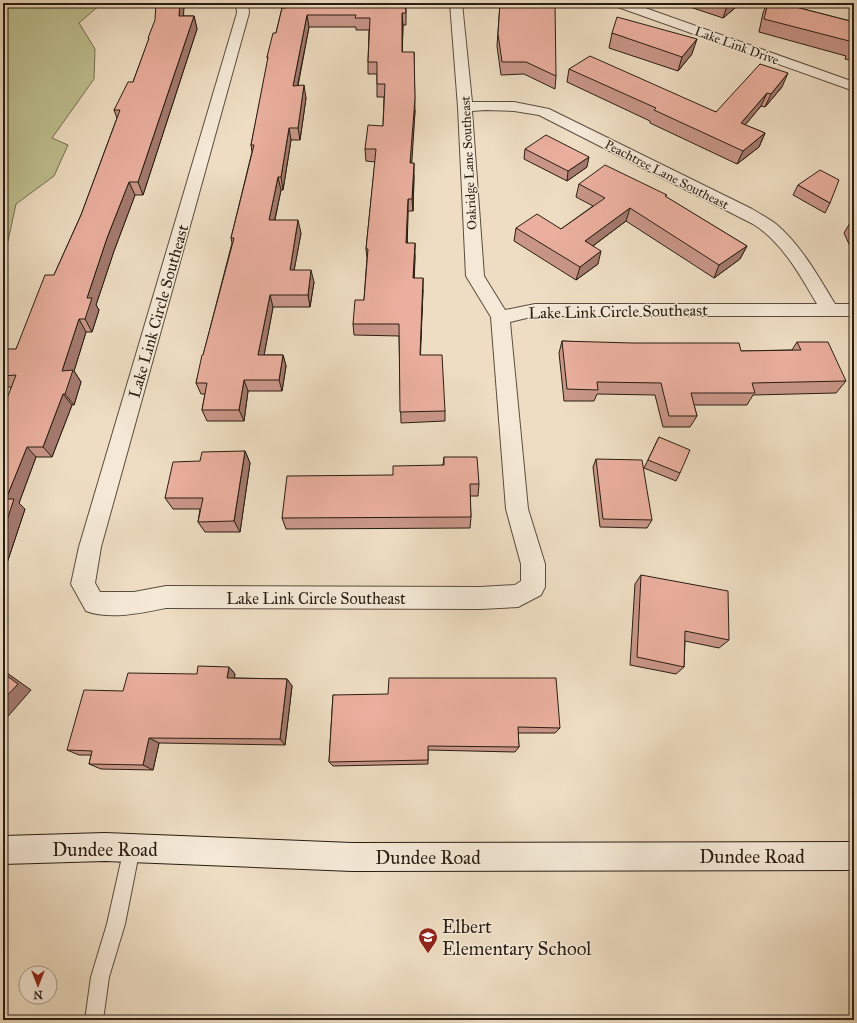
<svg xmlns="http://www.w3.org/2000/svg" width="857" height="1023" font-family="'IM FELL Great Primer',serif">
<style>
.green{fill:#bebf8f;stroke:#746e50}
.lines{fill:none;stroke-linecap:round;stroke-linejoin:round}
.lane-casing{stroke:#5a4d3e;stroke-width:2}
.street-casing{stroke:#5a4d3e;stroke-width:2}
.secondary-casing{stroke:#291d12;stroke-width:2}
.lane{fill:#f4e9d7;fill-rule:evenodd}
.street{fill:#f4e9d7;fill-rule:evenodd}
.secondary{fill:#f4e9d7;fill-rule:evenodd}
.wall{fill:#c99688;stroke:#291d12}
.shaded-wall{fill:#a47a6f;stroke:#291d12}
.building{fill:#eaaf9e;stroke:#291d12}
.labels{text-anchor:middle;stroke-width:3;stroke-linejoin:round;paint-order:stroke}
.far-street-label{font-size:13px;fill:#291d12;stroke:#f4e9d7}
.street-label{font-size:16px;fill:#291d12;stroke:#f4e9d7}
.near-street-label{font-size:19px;fill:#291d12;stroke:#f4e9d7}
.near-poi-label{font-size:19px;fill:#291d12;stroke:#f4e9d7;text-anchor:start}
</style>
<rect width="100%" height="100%" fill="#eeddc2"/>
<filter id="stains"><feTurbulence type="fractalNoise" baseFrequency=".005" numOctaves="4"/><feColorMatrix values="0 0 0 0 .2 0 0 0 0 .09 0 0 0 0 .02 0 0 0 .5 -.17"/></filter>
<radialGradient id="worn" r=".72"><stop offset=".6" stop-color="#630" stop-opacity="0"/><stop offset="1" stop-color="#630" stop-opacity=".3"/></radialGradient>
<!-- green -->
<path class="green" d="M3,3H102L79,23L95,49L94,79L52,138L68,145L54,176L16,204L3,264Z"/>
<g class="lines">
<!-- lane casing -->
<g class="lane-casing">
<path id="lane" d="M132,840L138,842L140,848L125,924L109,977L103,1020H85L91,977L107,924L124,848L126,842Z"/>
</g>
<!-- street casing -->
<g class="street-casing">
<path id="street" d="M236,3H248L249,13L101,547L95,583L100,592H134L166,586L480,587L515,585L521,581V564L506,509L491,317L466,276L458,107L450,3H462L472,102H514L549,109L752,209C760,214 768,218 776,224C801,245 818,276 835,304H854V316H535L510,322L528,509L545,564V587L541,595L518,607L480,609L166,608C142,613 109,620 86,611L71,584L79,547L237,13ZM486,110L514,111L539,115L753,224C782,242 800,275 817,304H535L505,310L484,276L472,111Z
M613,3H631L854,82V91L615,6Z"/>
</g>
<!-- secondary casing -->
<g class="secondary-casing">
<path id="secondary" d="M105,833L352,843L854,842V870L352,871L105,861L3,864V836Z"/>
</g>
<!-- lane -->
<use href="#lane" class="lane"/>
<!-- street -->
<use href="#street" class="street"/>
<!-- secondary -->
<use href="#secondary" class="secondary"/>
</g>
<!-- wall -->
<path class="wall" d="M406,3V25H403L402,52L415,111L411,163L414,176L413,211H408L407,243L415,255L414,278L423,290L420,355L445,411V421L401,423L399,336L354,335L353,324L364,300L367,258L366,249L375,162L366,161L365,149L383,126L384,97H377V74H368V62L369,30H356V27H309L298,86L306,98L300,140H291L283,190H281L275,220L301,233L294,270L314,282L310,307H273L264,355H283L286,366L282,391H248L244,421H207L202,410L205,394H201L196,383L232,243L231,238L252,152L251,145L268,61L267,57L276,33L282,8Z
M500,3L556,76L555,89L524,74L501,75L497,46Z
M678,3H741L723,18Z
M767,3H780L854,22V61L845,59L846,56L759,32L763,13Z
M184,5L183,16H194L197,29L143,195H135L114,251L96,305L99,310L92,332H86L74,371L81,382L74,405H72L52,457H36L19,503L25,509L3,575L11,387H7L3,382V363L16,349L54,275L81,215L117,118L114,110L133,82L149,39L148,38Z
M612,33L692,54L678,71L609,48Z
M569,69L716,112L782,87L765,107L761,106L745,125L765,133L759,147L737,164L650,123V121L567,82Z
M525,149L587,167L567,181L524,159Z
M579,184L666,197L747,246L740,259L714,278L626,221L593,246L598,264L576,280L514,241L516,228L561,229L593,206L576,197Z
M798,185L830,203L825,213L793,195Z
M853,218H854V255L844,233Z
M562,341L741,351L792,350L797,342L846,381L836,393L753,395L747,405H694L697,416L690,427H663L655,395L597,394L594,401H564L559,353Z
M659,437L680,473L676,481L644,468Z
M245,451L250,463L240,532H205L198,522L200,509H173L165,498L200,461Z
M444,457L479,484L478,496H470L471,517L470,528L286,529L282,518L393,475L443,465Z
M596,459L652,520L647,528L600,527L593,467Z
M641,575L729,640L719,648L685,641L684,667L676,674L630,665L635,584Z
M229,667L235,674L234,678L287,679L292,686L285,745L159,743L153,770L101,769L89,764L91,755H79L67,750L123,691Z
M333,695L560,728L555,733H518L519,747L515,752L428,750V764L333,766L329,762Z"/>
<!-- shaded-wall -->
<path class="shaded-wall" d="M180,3H183L184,5L183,29L179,16Z
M731,3H741L723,18L727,6Z
M402,13L403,25L402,65Z
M307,15L309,27L295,98L293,86Z
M194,16L197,29L143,195L138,182Z
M697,39L692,54L678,71L682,57Z
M414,52L415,111L411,176L410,163Z
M788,73L782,87L765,107L771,94Z
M304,85L306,98L300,140L298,128Z
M767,93L761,106L736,136L741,123Z
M289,128L291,140L283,190L281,177Z
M765,133L759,147L737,164L743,151Z
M589,157L587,167L567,181L568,171Z
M414,163V176L413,211L412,199Z
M278,177L281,190L272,232L269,220Z
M129,182L135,195L114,251L96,305L99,310L92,332L85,319L87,298L107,238Z
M408,199V211L407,255L406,243Z
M630,208L626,221L582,254L585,241Z
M298,220L301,233L292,282L290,270Z
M415,243V255L414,290L413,278Z
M747,246L740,259L714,278L719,265Z
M601,251L598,264L576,280L580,267Z
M311,270L314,282L310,307L308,295Z
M423,278V290L420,367V355Z
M270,295L273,307L262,366L258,355Z
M79,319L86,332L74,371L81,382L74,405L65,394L62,371Z
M283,355L286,366L282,391L279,380Z
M244,380L248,391L244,421L239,410Z
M63,394L72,405L52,457L43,447Z
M27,447L36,457L19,503L25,509L3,575V532L6,499Z
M245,451L250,463L240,532L234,521Z
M229,667L235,674L233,685L227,678Z
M3,670L31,690L3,722Z
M287,679L292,686L285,745L280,739Z
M149,738L159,743L153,770L143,765Z"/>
<!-- building -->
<path class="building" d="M156,3H180L179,16H194L138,182H129L107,238L87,298H92L85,319H79L62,371L73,370L65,394H63L43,447H27L6,499H14L3,532V409L16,375L3,376V363L8,349H16L45,275H54L81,215L120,110H114L128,82H133L149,38H148L155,20Z
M287,3H405L406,13H402V52H414L415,98L410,163H414L412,199H408L406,243H415L413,278H423L420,355H442L445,411L400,412L399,324H353L355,300H364L368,249H366L376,149H365L368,125L383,126L385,84H377V62H368L370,18H355L356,15H307L293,86L304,85L298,128H289L281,177H278L269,220H298L290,270H311L308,295H270L258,355H283L279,380H244L239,410H202L207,383H196L202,355H203L234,238H231L254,145H251L268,57H267L273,33H276L282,8H286Z
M500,3H555L556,76L526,62H502L498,34Z
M718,3H731L727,6Z
M768,3H780L854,22V46H852L853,42L764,19Z
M617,17L697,39L682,57L612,33Z
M590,56L716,112L760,64L788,73L771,94L767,93L741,123L765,133L743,151L654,110L656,108L569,69Z
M546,135L589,157L568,171L525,149Z
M605,165L667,195L665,196L747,246L719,265L630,208L585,241L601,251L580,267L516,228L537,214L561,229L605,198L579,184Z
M820,170L839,180L830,203L798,185Z
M562,341L632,343H739L741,351L801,350L797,342H828L846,381L752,383L755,393H691L697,416H669L661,383L597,382L598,390L567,389Z
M659,437L690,450L680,473L648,460Z
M245,451L234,521L198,522L203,498H165L173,462L200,461L202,452Z
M444,457H477L479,484H470L471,517L282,518L287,476L393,475V466L444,465Z
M596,459L642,460L652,520L603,519Z
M641,575L728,591L729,640L685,631L684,667L637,657Z
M198,666L229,667L227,678L287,679L280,739L149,738L143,765L89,764L92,751L67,750L84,690L123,691L128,673L197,674Z
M3,673L18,684L3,700Z
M389,678H556L560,728L518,727L519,747L428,746V760L329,762L333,695L388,694Z"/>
<!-- icons -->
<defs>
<g id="school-pin" transform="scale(1)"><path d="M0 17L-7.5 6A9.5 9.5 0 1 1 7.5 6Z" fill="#8f2418" stroke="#f4e9d7"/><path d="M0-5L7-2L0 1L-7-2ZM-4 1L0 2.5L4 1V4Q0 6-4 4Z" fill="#fff"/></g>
</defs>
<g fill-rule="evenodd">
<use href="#school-pin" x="428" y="937"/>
</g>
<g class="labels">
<!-- far-street labels -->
<g class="far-street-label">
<text transform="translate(737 45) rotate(20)" y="5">Lake Link Drive</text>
<text transform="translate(468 163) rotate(-93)" y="5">Oakridge Lane Southeast</text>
<text transform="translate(667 174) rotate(27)" y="5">Peachtree Lane Southeast</text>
</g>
<!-- street labels -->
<g class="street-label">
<text transform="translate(158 311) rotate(-74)" y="6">Lake Link Circle Southeast</text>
<text transform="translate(618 311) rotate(-1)" y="6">Lake Link Circle Southeast</text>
<text x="316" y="604">Lake Link Circle Southeast</text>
</g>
<!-- near-street labels -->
<g class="near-street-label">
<text x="105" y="856">Dundee Road</text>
<text x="752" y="863">Dundee Road</text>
<text x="428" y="864">Dundee Road</text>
</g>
<!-- near-poi labels -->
<g class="near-poi-label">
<text x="442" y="933">Elbert<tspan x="442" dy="22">Elementary School</tspan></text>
</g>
</g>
<!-- margin -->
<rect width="857" height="1023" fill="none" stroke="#eeddc2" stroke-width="16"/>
<rect x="4" y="4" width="849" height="1015" fill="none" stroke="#291d12" stroke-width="2"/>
<rect x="8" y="8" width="841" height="1007" fill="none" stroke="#291d12"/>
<!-- north arrow -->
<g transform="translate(38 985) rotate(180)"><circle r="19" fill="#f4e9d7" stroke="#a39788"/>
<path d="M0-3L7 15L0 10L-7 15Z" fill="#8f2418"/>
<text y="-6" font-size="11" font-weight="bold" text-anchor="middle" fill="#291d12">N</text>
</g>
<rect width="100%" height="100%" filter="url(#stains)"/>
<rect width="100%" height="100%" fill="url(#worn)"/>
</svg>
